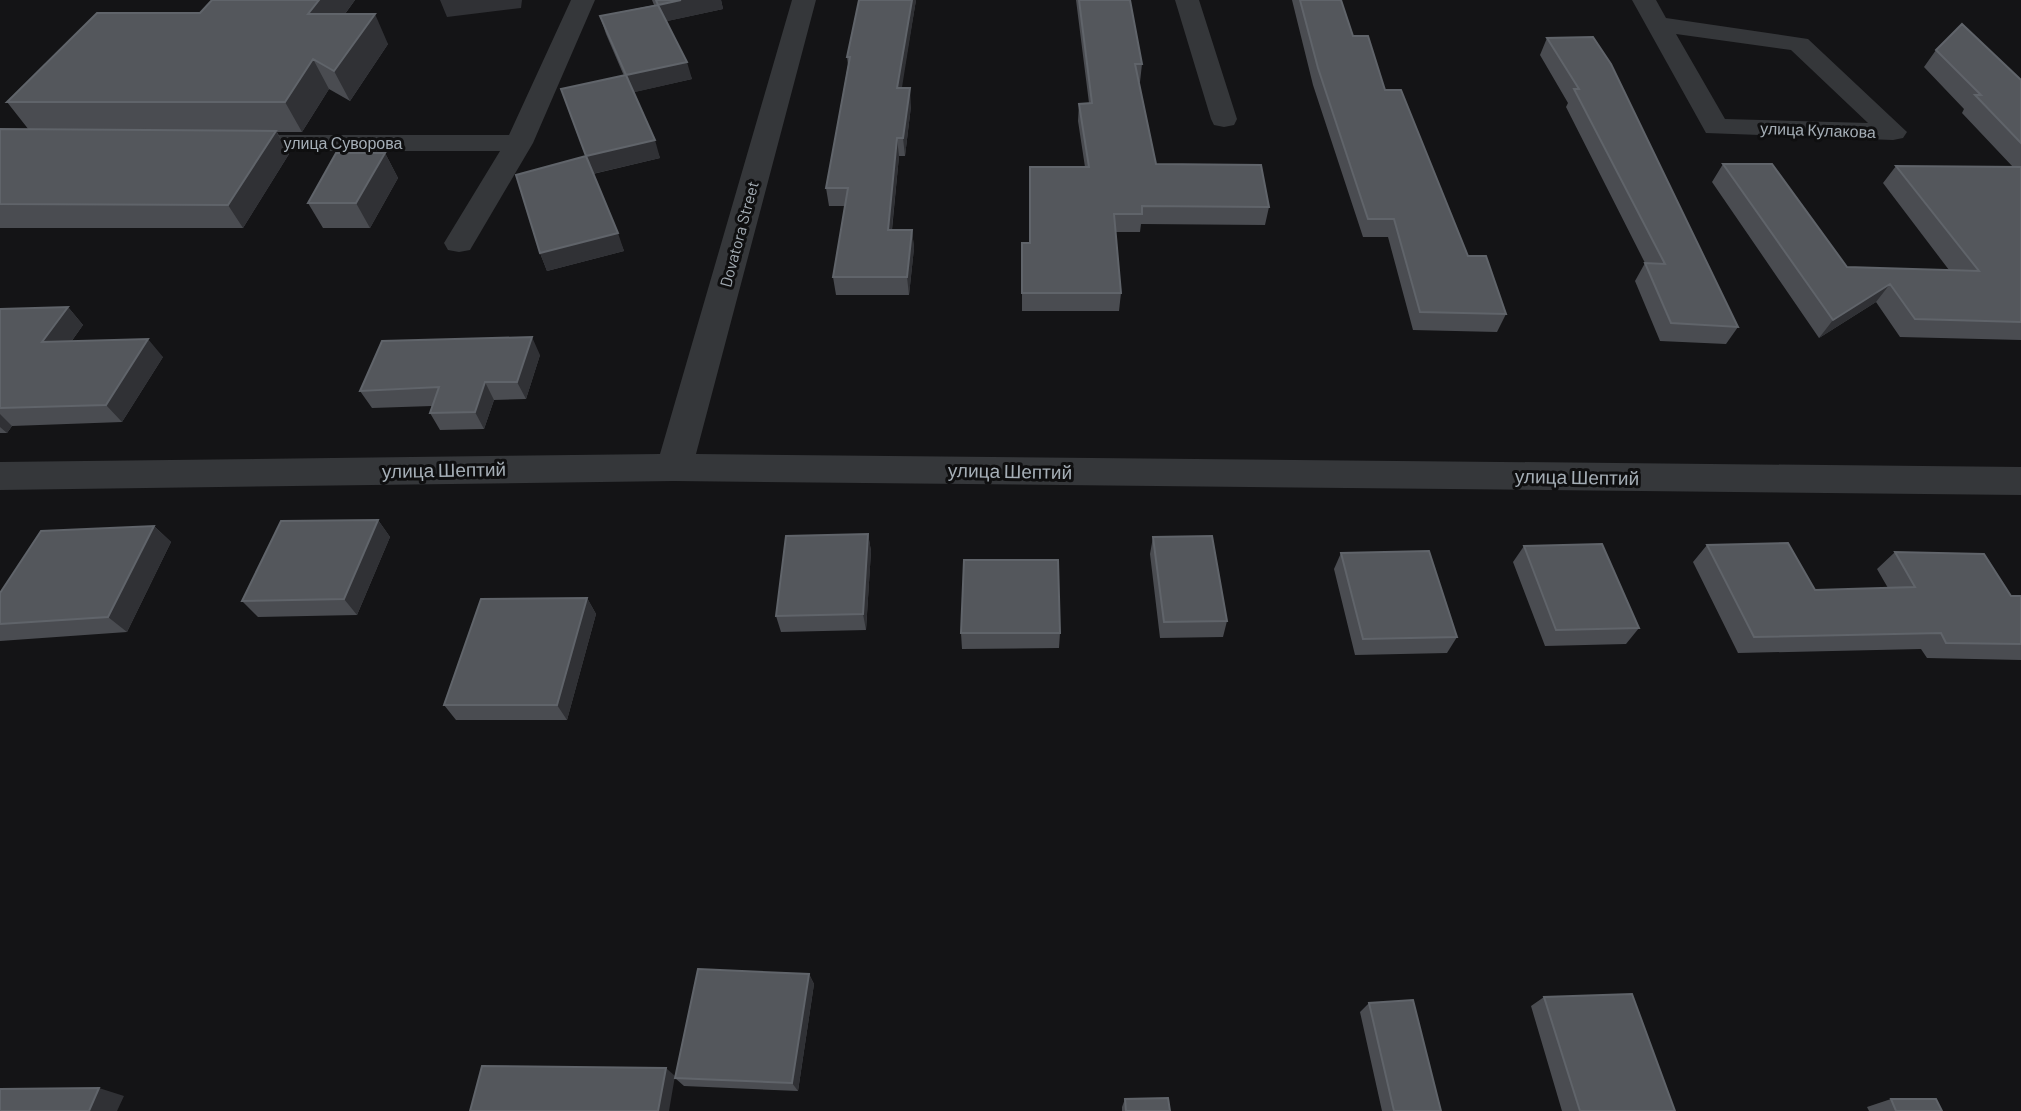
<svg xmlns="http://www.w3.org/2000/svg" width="2021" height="1111" font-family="Barlow,sans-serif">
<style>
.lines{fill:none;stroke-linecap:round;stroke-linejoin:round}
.minor{fill:#35373a;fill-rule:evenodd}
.wall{fill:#4a4c51}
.shaded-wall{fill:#303135}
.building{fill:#54575c;stroke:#60646a;stroke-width:2}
.labels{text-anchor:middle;stroke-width:6;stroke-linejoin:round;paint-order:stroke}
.far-street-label{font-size:16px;fill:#a5aeb6;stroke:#0f0f10}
.street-label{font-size:19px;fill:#a5aeb6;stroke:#0f0f10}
</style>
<rect width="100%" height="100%" fill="#141416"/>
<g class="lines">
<!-- minor -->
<path class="minor" d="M571,0H595L533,143L470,250L459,252L448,250L444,243L500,151H230L220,149L216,143L220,137L230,135H509Z
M792,0H816L696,454L2021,467V495L674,481L0,490V462L660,454Z
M1175,0H1199L1237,119L1234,125L1224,127L1214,125L1211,119Z
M1632,0H1656L1666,18L1808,39L1907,132L1903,138L1893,140L1706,133ZM1676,34L1791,50L1868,123L1725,119Z"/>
</g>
<!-- wall -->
<path class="wall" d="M212,0H355L345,14L388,44L350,101L329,89L302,132H277L289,154L243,228H0V129L29,130L7,102L200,13Z
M652,0H721L723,9L667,21L692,79L634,92L660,158L593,174L624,251L547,271L540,253L624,76L606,34L600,16L654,5Z
M859,0H916L901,88L911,106L905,156H899L892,230H912L914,248L909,295H836L833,277L845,206H829L826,188L848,65L847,57Z
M1076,0H1130L1142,64L1140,82H1138L1156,164L1269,207L1265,225L1141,224L1140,232H1115L1121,293L1119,311H1022V243H1029L1085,167L1078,121L1079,104L1089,103Z
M1292,0H1341L1353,36L1385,90L1468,256L1506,314L1497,332L1413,330L1388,237H1363L1313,85Z
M1547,38L1738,327L1726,344L1660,341L1635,281L1645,263L1566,107L1568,103L1540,55Z
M1936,50L2021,80V340L1900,337L1876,302L1819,338L1712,182L1723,164L1847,267L1949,270L1883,183L1896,166L2013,167L1962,113L1964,109L1924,67Z
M385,153L398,178L370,228H323L308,203Z
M68,307L83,325L71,342L163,357L122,422L12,426L7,433H0V309Z
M540,355L526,399L494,400L484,429L440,430L430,413L432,406L372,408L360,391Z
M378,520L390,537L357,615L258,617L242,601Z
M154,526L171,542L127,632L0,641V624Z
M868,534L871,551L866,630L781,632L776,616Z
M1153,537L1227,621L1223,637L1160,638L1150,554Z
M1707,545L1815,590L1888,588L1877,569L1895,552L2011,596H2021V660L1927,658L1921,649L1738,653L1693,562Z
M1524,546L1639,628L1626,644L1545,646L1513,562Z
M1341,553L1457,637L1447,653L1355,655L1334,569Z
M587,598L596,614L567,720H456L444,705Z
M961,633H1060L1059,648L962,649Z
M809,974L814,984L798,1091L684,1086L675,1078Z
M1544,997L1675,1111H1562L1531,1006Z
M1369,1003L1441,1111H1382L1360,1012Z
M1125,1099L1170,1111H1122V1107Z
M1891,1099L1942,1111H1869L1867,1107Z"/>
<!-- shaded-wall -->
<path class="shaded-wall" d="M319,0H355L323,44L308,14Z
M440,0H522L521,8L447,17Z
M681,0H721L723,9L663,22L658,5Z
M912,0H916L899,106L897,88Z
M375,14L388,44L350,101L334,71Z
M313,59L329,89L302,132L285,102Z
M687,62L692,79L631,93L626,75Z
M910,88L911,106L905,156L903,138Z
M276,131L289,154L243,228L228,205Z
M897,138L899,156L890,247L888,230Z
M655,140L660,158L592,174L586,156Z
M385,153L398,178L370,228L356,203Z
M912,230L914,248L909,295L907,277Z
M618,233L624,251L547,271L540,253Z
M1890,284L1876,302L1819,338L1833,320Z
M68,307L83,325L58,360L42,342Z
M532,337L540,355L526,399L517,382Z
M148,339L163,357L122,422L106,405Z
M485,382L494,400L484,429L475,412Z
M0,414L12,426L7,433L0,427Z
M378,520L390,537L357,615L344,599Z
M154,526L171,542L127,632L108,617Z
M868,534L871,551L866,630L863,614Z
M587,598L596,614L567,720L557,705Z
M809,974L814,984L798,1091L792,1083Z
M666,1068L675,1076L669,1111H658Z
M99,1088L124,1096L117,1111H89Z"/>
<!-- building -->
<path class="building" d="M212,0H319L308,14H375L334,71L313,59L285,102H7L97,13H200Z
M656,0H681L658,5Z
M859,0H912L897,88H910L903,138H897L888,230H912L907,277H833L848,188H826L850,57H847Z
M1079,0H1130L1142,64H1135L1156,164L1261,165L1269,207L1142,206V214H1114L1121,293H1022V243H1030V167H1089L1079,104L1092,103Z
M1300,0H1341L1353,36H1368L1385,90H1401L1468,256H1486L1506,314L1420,312L1394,219H1368L1318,68Z
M658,5L687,62L626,75L600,16Z
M1962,24L2021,80V143L1975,95H1981L1936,50Z
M1593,37L1611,64L1738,327L1671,323L1645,263L1665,264L1574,89H1579L1547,38Z
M626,75L655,140L586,156L561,89Z
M0,129L276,131L228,205L0,204Z
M336,153H385L356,203H308Z
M586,156L618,233L540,253L516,175Z
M1723,164H1772L1847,267L1979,271L1896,166L2021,167V322L1915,319L1890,284L1833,320Z
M68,307L42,342L148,339L106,405L0,408V309Z
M532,337L517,382H485L475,412L430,413L439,387L360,391L382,341Z
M378,520L344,599L242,601L281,521Z
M154,526L108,617L0,624V593L41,531Z
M868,534L863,614L776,616L786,536Z
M1212,536L1227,621L1164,622L1153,537Z
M1788,543L1815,590L1915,587L1895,552L1984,554L2011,596H2021V644L1946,643L1941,633L1754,637L1707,545Z
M1602,544L1639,628L1556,630L1524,546Z
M1429,551L1457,637L1363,639L1341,553Z
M964,560H1058L1060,633H961Z
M587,598L557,705H444L481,599Z
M698,969L809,974L792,1083L675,1078Z
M1632,994L1675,1111H1580L1544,997Z
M1413,1000L1441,1111H1394L1369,1003Z
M482,1066L666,1068L658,1111H470Z
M99,1088L89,1111H0V1089Z
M1168,1098L1170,1111H1126L1125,1099Z
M1891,1099H1936L1942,1111H1896Z"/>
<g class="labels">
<!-- far-street labels -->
<g class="far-street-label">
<text transform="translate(1818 130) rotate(2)" y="6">улица Кулакова</text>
<text x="343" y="149">улица Суворова</text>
<text transform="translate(739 234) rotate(-75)" y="6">Dovatora Street</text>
</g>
<!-- street labels -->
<g class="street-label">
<text transform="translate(444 470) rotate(-1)" y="7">улица Шептий</text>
<text transform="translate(1010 471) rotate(1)" y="7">улица Шептий</text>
<text transform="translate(1577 477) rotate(1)" y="7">улица Шептий</text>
</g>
</g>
</svg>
